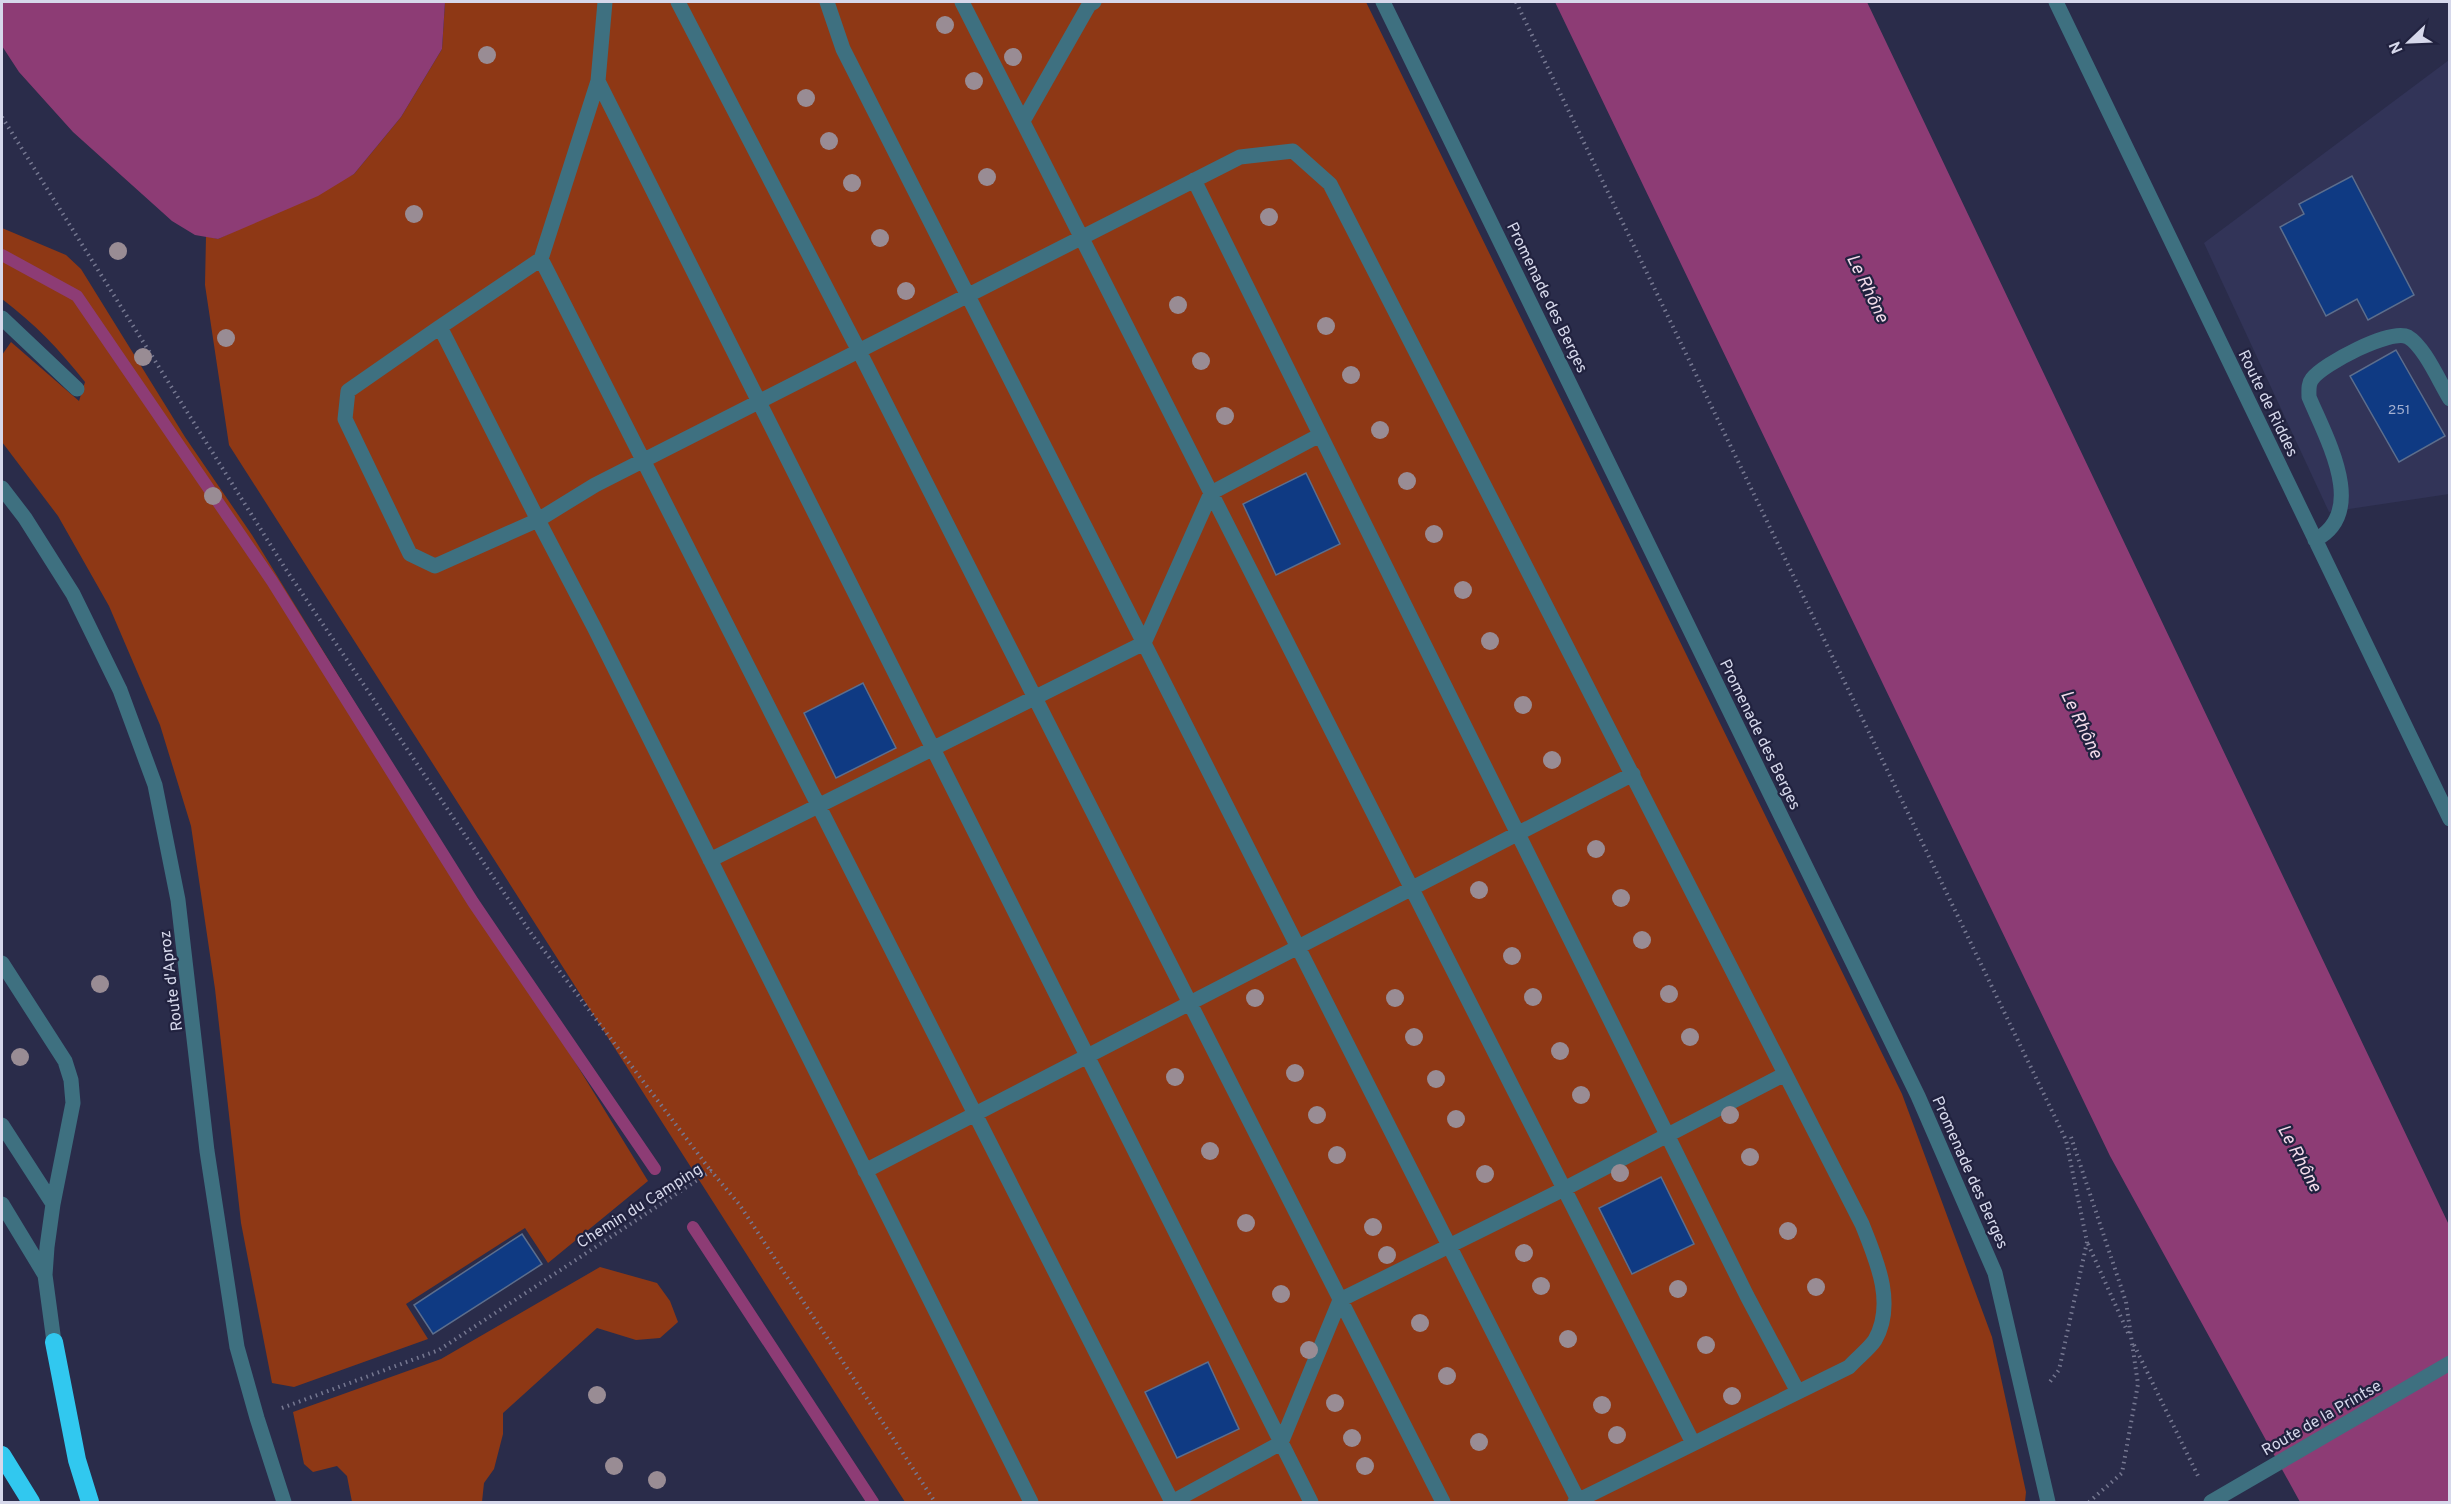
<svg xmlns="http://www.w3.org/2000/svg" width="2451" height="1504" font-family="Overpass,sans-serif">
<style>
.built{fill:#323458}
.green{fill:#8e3815}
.water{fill:#8d3c75}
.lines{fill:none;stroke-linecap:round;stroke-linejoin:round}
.stream{stroke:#8d3c75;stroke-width:12}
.building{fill:#0f3a83;stroke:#5c6e8d;stroke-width:1.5}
.path{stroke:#767891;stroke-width:4;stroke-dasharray:1.5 4.5;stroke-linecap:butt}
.minor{stroke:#3e7080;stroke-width:15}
.highway{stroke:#31c8ef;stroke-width:18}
.minor-bridge{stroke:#3e7080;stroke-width:15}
.tree{fill:#998c94}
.labels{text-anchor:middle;stroke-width:4.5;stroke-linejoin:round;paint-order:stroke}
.number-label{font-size:14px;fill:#a4b0d1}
.street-label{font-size:16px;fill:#d6d8eb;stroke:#21223f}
.water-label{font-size:18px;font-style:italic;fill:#f4dceb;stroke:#21223f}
</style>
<rect width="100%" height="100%" fill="#2a2c4a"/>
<!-- built -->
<path class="built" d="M2449,60V494L2329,512L2204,243Z"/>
<!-- green -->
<path class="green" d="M445,2H1366L1902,1094L1992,1337L2026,1492L2025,1502H905L229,445L205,285L206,236L218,239L354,174L401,117L442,49Z
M2,228L66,255L81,269L185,437L252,535L648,1181L548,1263L525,1228L406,1304L428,1339L294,1387L272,1383L241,1223L215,989L191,826L160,725L109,606L58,516L2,442V355L11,342L79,401L85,382C59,349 35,324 2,299Z
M600,1267L657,1283L670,1301L678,1322L660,1338L636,1340L597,1328L503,1413V1434L494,1469L484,1483L482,1502H352L347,1476L337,1466L313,1472L304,1464L293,1412L441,1359Z"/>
<!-- water -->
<path class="water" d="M2,2H445L442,49L401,117L354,174L318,196L218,239L195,235L172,221L73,132L19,72L2,46Z
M1555,2H1867L2449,1225V1502H2300L2110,1156Z"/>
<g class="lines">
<!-- stream -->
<path class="stream" d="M2,255L77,296L272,581L473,902L655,1169
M693,1227L873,1502"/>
</g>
<!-- building -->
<path class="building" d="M2352,176L2414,295L2368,320L2357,299L2326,316L2280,227L2304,214L2299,204Z
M2396,350L2445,436L2399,462L2350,376Z
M1306,473L1340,544L1276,575L1243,504Z
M863,683L896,748L836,778L804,713Z
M1661,1177L1694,1244L1632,1274L1599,1208Z
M522,1234L542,1264L433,1334L414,1305Z
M1208,1362L1239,1429L1177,1458L1145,1392Z"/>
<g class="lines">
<!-- path -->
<path class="path" d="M1516,2L2066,1140L2087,1242L2059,1370L2049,1383
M2,117L285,568L533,936L711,1171
M2071,1137L2126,1302L2138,1384L2122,1473L2089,1502
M2088,1244L2129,1335
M2134,1345L2199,1478
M282,1408L439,1350L711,1171L739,1204L935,1502"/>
<!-- minor -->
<path class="minor" d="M678,2L859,351L1443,1502
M827,2L843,49L1578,1500
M962,2L1693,1443
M1383,2L1918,1096L1995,1273L2048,1502
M2056,2L2450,819
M598,81L1311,1502
M1023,121L1089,5L1094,2
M1194,180L1747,1296L1798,1392
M541,259L1172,1502
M2,318L77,389
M440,327L538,520L435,566L410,554L345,419L348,391Z
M440,327L541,259L598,81L605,2
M2,488L25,518L73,594L120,690L155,785L178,900L207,1151L237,1347L257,1418L284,1502
M2315,540C2369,512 2326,438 2309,397C2309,391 2308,384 2312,379C2323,364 2391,328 2408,337C2424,346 2440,383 2450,399
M710,860L1144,643L1211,493L1320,435
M2,963L65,1061L71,1080L73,1103L53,1204L47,1247L45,1275L54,1342
M2,1125L53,1204
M865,1171L1633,774
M2,1204L45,1275
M1031,1502L595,629L538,520L595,485L1240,157L1293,151L1330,184L1862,1224C1876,1259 1896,1303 1875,1340C1869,1349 1857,1358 1849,1367L1575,1502
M1172,1502L1281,1443L1340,1300L1564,1189L1785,1074"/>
<!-- highway -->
<path class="highway" d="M54,1342L77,1460L90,1502
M2,1455L31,1502"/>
<!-- minor-bridge -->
<path class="minor-bridge" d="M2211,1502L2450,1363"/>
</g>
<!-- trees -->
<g class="tree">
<circle cx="945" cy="25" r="9"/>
<circle cx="487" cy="55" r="9"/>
<circle cx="1013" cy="57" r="9"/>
<circle cx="974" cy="81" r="9"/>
<circle cx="806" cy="98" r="9"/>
<circle cx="829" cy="141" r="9"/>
<circle cx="987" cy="177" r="9"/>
<circle cx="852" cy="183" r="9"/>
<circle cx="414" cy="214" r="9"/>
<circle cx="1269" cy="217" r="9"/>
<circle cx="880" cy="238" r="9"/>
<circle cx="118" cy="251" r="9"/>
<circle cx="906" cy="291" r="9"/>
<circle cx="1178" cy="305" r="9"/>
<circle cx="1326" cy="326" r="9"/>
<circle cx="226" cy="338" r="9"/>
<circle cx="143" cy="357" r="9"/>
<circle cx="1201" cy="361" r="9"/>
<circle cx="1351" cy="375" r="9"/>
<circle cx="1225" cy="416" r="9"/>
<circle cx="1380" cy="430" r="9"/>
<circle cx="1407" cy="481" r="9"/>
<circle cx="213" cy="496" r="9"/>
<circle cx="1434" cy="534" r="9"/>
<circle cx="1463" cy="590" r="9"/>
<circle cx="1490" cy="641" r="9"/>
<circle cx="1523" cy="705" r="9"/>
<circle cx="1552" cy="760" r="9"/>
<circle cx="1596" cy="849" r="9"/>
<circle cx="1479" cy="890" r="9"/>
<circle cx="1621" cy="898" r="9"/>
<circle cx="1642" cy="940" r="9"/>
<circle cx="1512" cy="956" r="9"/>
<circle cx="100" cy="984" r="9"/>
<circle cx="1669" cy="994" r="9"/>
<circle cx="1533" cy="997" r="9"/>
<circle cx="1255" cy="998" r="9"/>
<circle cx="1395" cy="998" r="9"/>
<circle cx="1414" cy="1037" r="9"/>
<circle cx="1690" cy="1037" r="9"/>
<circle cx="1560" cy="1051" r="9"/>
<circle cx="20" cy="1057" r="9"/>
<circle cx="1295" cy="1073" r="9"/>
<circle cx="1175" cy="1077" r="9"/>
<circle cx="1436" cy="1079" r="9"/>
<circle cx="1581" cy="1095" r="9"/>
<circle cx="1317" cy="1115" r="9"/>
<circle cx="1730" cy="1115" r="9"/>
<circle cx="1456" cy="1119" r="9"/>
<circle cx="1210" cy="1151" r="9"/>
<circle cx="1337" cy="1155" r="9"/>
<circle cx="1750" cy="1157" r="9"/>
<circle cx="1620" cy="1173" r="9"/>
<circle cx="1485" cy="1174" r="9"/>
<circle cx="1246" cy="1223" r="9"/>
<circle cx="1373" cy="1227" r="9"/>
<circle cx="1788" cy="1231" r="9"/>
<circle cx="1524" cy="1253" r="9"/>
<circle cx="1387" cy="1255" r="9"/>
<circle cx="1541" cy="1286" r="9"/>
<circle cx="1816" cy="1287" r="9"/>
<circle cx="1678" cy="1289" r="9"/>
<circle cx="1281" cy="1294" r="9"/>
<circle cx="1420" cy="1323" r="9"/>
<circle cx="1568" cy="1339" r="9"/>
<circle cx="1706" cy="1345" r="9"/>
<circle cx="1309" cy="1350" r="9"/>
<circle cx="1447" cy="1376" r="9"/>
<circle cx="597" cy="1395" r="9"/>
<circle cx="1732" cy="1396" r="9"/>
<circle cx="1335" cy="1403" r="9"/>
<circle cx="1602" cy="1405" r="9"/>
<circle cx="1617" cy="1435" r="9"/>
<circle cx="1352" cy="1438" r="9"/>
<circle cx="1479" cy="1442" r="9"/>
<circle cx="614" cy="1466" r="9"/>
<circle cx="1365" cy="1466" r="9"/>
<circle cx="657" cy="1480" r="9"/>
</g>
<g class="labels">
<!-- number labels -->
<g class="number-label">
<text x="2399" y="414">251</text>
</g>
<!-- street labels -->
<g class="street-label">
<text transform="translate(1548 297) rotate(64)" y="6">Promenade des Berges</text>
<text transform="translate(2269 403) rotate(64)" y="6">Route de Riddes</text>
<text transform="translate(1761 734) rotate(64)" y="6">Promenade des Berges</text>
<text transform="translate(170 981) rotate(-97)" y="6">Route d'Aproz</text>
<text transform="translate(1971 1172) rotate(66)" y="6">Promenade des Berges</text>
<text transform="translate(639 1205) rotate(-32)" y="6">Chemin du Camping</text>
<text transform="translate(2321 1417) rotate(-30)" y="6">Route de la Printse</text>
</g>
<!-- water labels -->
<g class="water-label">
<text transform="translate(1868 288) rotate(64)" y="6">Le Rhône</text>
<text transform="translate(2082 724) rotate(64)" y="6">Le Rhône</text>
<text transform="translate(2300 1158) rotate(62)" y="6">Le Rhône</text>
</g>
</g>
<!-- border -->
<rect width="2451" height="1504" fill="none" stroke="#d6d8eb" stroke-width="6"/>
<!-- north arrow -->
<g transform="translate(2409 42) rotate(247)" stroke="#21223f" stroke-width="4.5" paint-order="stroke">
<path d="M0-4.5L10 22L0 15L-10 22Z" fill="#d6d8eb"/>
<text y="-9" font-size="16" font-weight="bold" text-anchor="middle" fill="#d6d8eb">N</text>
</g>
</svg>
